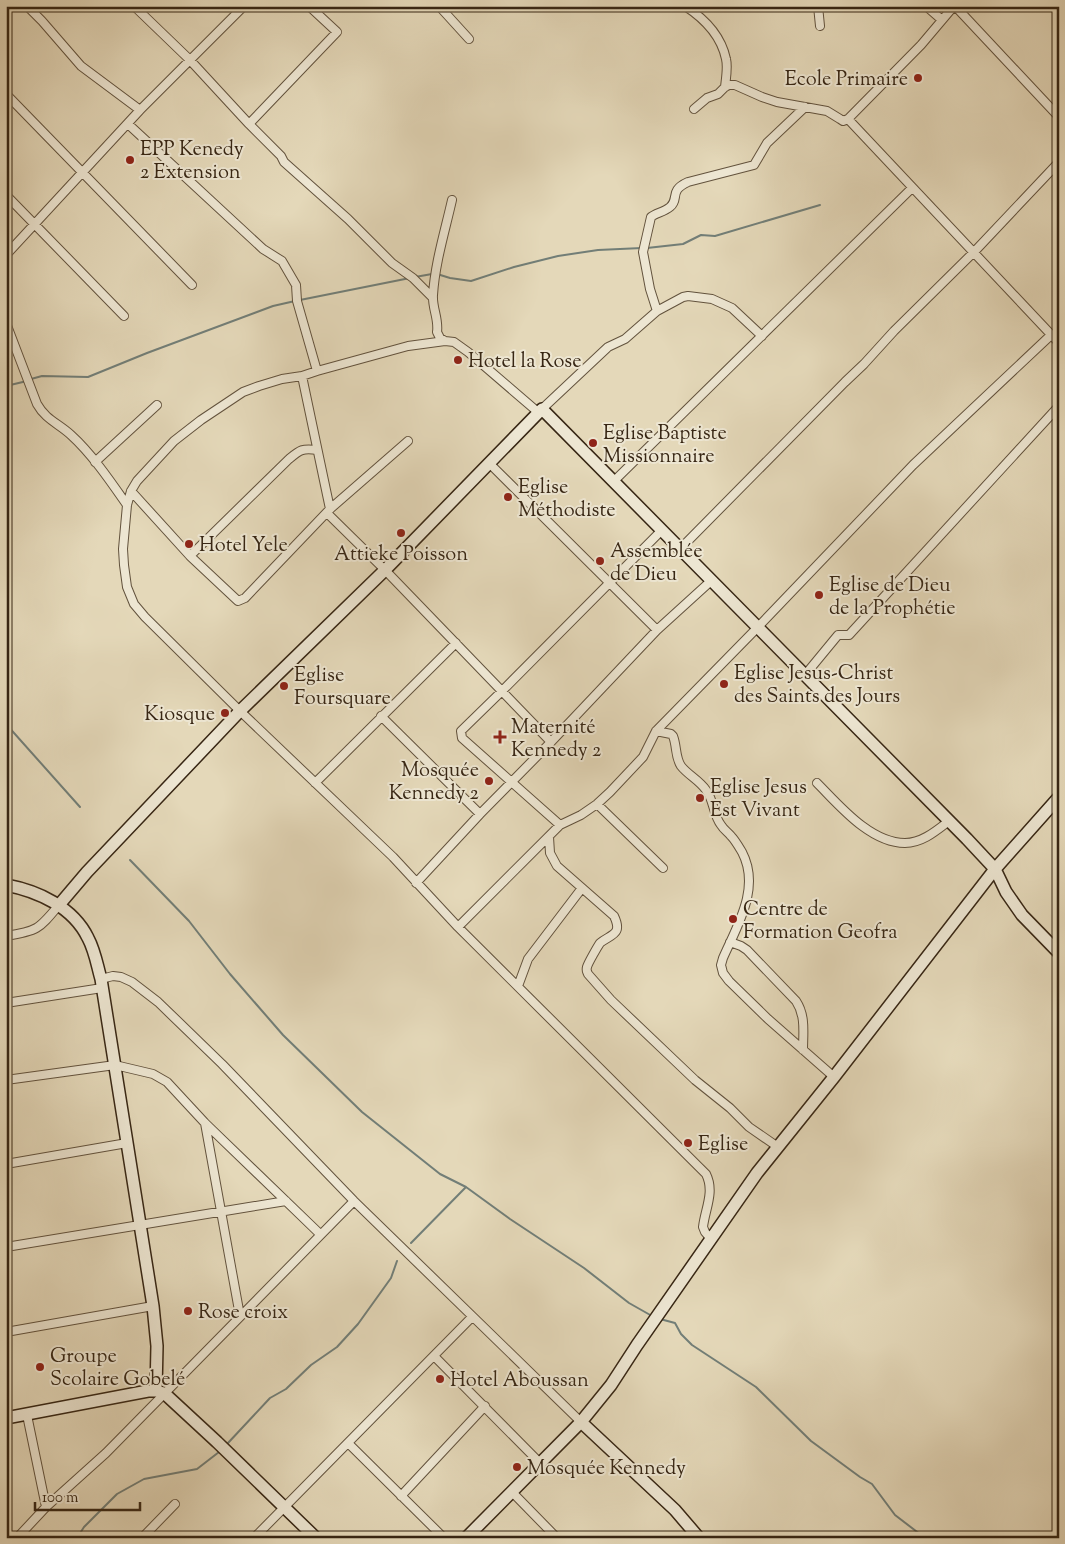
<svg xmlns="http://www.w3.org/2000/svg" width="1065" height="1544" font-family="'Sorts Mill Goudy',serif">
<style>
.lines{fill:none;stroke-linecap:round;stroke-linejoin:round}
.stream{stroke:#727e77;stroke-width:2}
.street-casing{stroke:#62523d;stroke-width:10}
.secondary-casing{stroke:#372614;stroke-width:14}
.street{stroke:#ede6d2;stroke-width:8}
.secondary{stroke:#ede6d2;stroke-width:11}
.poi-dot{fill:#8f2418;stroke:#ede6d2;stroke-width:2}
.labels{text-anchor:middle;stroke-width:4;stroke-linejoin:round;paint-order:stroke}
.poi-label{font-size:20px;fill:#372614;stroke:#ede6d2;text-anchor:start}
</style>
<rect width="100%" height="100%" fill="#e4d8b9"/>
<filter id="stains"><feTurbulence type="fractalNoise" baseFrequency=".004" numOctaves="4"/><feColorMatrix values="0 0 0 0 .2 0 0 0 0 .09 0 0 0 0 .02 0 0 0 .5 -.17"/></filter>
<radialGradient id="worn" r=".72"><stop offset=".6" stop-color="#630" stop-opacity="0"/><stop offset="1" stop-color="#630" stop-opacity=".3"/></radialGradient>
<g class="lines">
<!-- stream -->
<path class="stream" d="M647,248L683,244L701,235L715,236L820,205
M437,274L450,278L471,281L514,267L558,256L598,250L642,248
M415,277L432,274
M300,300L410,278
M31,379L42,376L88,377L147,353L273,306L295,301
M6,386L27,381
M6,724L80,807
M130,860L189,921L230,974L283,1035L362,1112L440,1174L466,1187L510,1219L584,1268L629,1303L652,1316
M411,1243L466,1187
M660,1319L675,1323L681,1334L692,1345L756,1387L811,1441L860,1477L872,1484L895,1515L925,1538
M228,1443L270,1398L286,1389L311,1365L337,1347L358,1324L391,1278L397,1261
M77,1538L84,1527L117,1494L144,1479L197,1469L219,1452"/>
<!-- street casing -->
<g class="street-casing">
<path id="street" d="M27,6L42,21L81,66L140,110
M134,6L189,59L249,124L281,156L284,162L348,219L392,263L413,278L432,297
M439,6L469,39
M685,6C705,19 721,35 726,59C728,67 726,78 725,87
M818,6L820,26
M926,6L942,20
M955,6L1059,117
M6,94L192,285
M694,109L707,98L718,94L725,87L729,85H735L762,97L777,102L827,111L840,119L843,121L848,119L921,45L954,6
M848,119L1059,343
M128,124L263,249L282,261L296,285L297,301L317,371
M249,124L337,32L309,6
M6,195L124,316
M6,255L140,110L244,6
M657,311L650,289L643,252L651,217C656,213 664,212 670,207C680,199 668,191 688,182L754,165L767,143L805,107
M6,323L37,404C46,420 58,423 71,435C92,454 111,482 127,505
M445,341L440,338L437,332C439,319 432,308 433,295C435,263 445,231 452,200
M302,376L330,509
M542,409L608,347L625,339L657,311L683,297L688,296L712,299L732,308L762,336
M539,413L468,352L454,342L445,341L408,346L317,371L302,376L282,379L259,386L243,392L201,420L174,441L137,481L131,491L127,505L123,549L124,565L127,587L134,604L145,617L240,711L393,857L458,927L706,1174C715,1192 705,1209 703,1227L705,1232L711,1239
M95,462L157,405
M489,463L657,630
M614,481L912,188
M131,491L190,556L238,601L245,598L330,509L408,441
M327,513L385,570L551,742
M681,548L845,382L864,364L894,331L974,252L1059,162
M190,556L289,459C300,450 302,448 317,450
M805,675L838,635H849L1059,406
M381,716L480,814
M656,731L671,734L673,736C677,746 675,757 681,766C688,775 699,780 706,790C714,800 713,815 721,825C724,830 728,832 731,836C735,840 739,847 742,852C761,888 737,926 723,958L721,965L723,973L729,981L768,1019L834,1077
M315,783L456,643
M817,783C839,805 870,843 905,843C922,843 936,831 949,821
M597,804L663,868
M560,825L462,738L461,731L502,691L662,530
M549,837L550,853L557,866L614,916C623,935 611,934 600,943C598,946 588,963 587,967C586,971 587,971 588,974L611,1000L695,1080L730,1108L749,1127L778,1147
M416,883L480,814L551,742L657,630L712,580
M458,927L560,825L581,815L597,804L610,792L643,757L656,731L758,627L913,465L1051,335
M6,936C38,931 39,929 59,905
M730,942L741,946L747,950L796,1001C806,1016 803,1033 803,1050
M101,979L113,976L121,977L132,982L158,1002L222,1064L354,1201L581,1422
M518,986L528,959L582,888
M6,1003L102,988
M6,1080L115,1065L153,1074L167,1082L205,1123L320,1234
M205,1123L240,1316
M6,1164L127,1143
M6,1247L286,1201
M6,1332L153,1306
M434,1356L541,1464
M27,1415L46,1507
M348,1443L444,1538
M512,1492L557,1538
M401,1496L485,1406
M17,1538L46,1507L106,1453L354,1201
M142,1538L175,1504
M254,1538L472,1317"/>
</g>
<!-- secondary casing -->
<g class="secondary-casing">
<path id="secondary" d="M6,885C38,891 73,907 88,938C95,951 97,965 101,979L153,1306L157,1346L156,1391
M59,905L87,872L240,711L385,570L542,409L967,839L995,869L1006,892L1022,915L1059,953
M6,1418L148,1391H156L164,1393L217,1442L316,1538
M581,1422L675,1510L699,1538
M466,1538L581,1422L611,1385L637,1345L757,1173L834,1077L995,869L1059,797"/>
</g>
<!-- street -->
<use href="#street" class="street"/>
<!-- secondary -->
<use href="#secondary" class="secondary"/>
</g>
<!-- markers -->
<g class="poi-dot">
<circle cx="918" cy="78" r="5"/>
<circle cx="130" cy="160" r="5"/>
<circle cx="458" cy="360" r="5"/>
<circle cx="593" cy="443" r="5"/>
<circle cx="508" cy="497" r="5"/>
<circle cx="401" cy="533" r="5"/>
<circle cx="189" cy="544" r="5"/>
<circle cx="600" cy="561" r="5"/>
<circle cx="819" cy="595" r="5"/>
<circle cx="724" cy="684" r="5"/>
<circle cx="284" cy="686" r="5"/>
<circle cx="225" cy="713" r="5"/>
<path d="M497.5 729.5h5v5h5v5h-5v5h-5v-5h-5v-5h5z"/>
<circle cx="489" cy="781" r="5"/>
<circle cx="700" cy="798" r="5"/>
<circle cx="733" cy="919" r="5"/>
<circle cx="688" cy="1143" r="5"/>
<circle cx="188" cy="1311" r="5"/>
<circle cx="40" cy="1367" r="5"/>
<circle cx="440" cy="1379" r="5"/>
<circle cx="517" cy="1467" r="5"/>
</g>
<g class="labels">
<!-- poi labels -->
<g class="poi-label">
<text x="908" y="85" text-anchor="end">Ecole Primaire</text>
<text x="140" y="155">EPP Kenedy<tspan x="140" dy="23">2 Extension</tspan></text>
<text x="468" y="367">Hotel la Rose</text>
<text x="603" y="439">Eglise Baptiste<tspan x="603" dy="23">Missionnaire</tspan></text>
<text x="518" y="493">Eglise<tspan x="518" dy="23">Méthodiste</tspan></text>
<text x="199" y="551">Hotel Yele</text>
<text x="610" y="557">Assemblée<tspan x="610" dy="23">de Dieu</tspan></text>
<text x="401" y="560" text-anchor="middle">Attieke Poisson</text>
<text x="829" y="591">Eglise de Dieu<tspan x="829" dy="23">de la Prophétie</tspan></text>
<text x="734" y="679">Eglise Jesus-Christ<tspan x="734" dy="23">des Saints des Jours</tspan></text>
<text x="294" y="681">Eglise<tspan x="294" dy="23">Foursquare</tspan></text>
<text x="215" y="720" text-anchor="end">Kiosque</text>
<text x="511" y="733">Maternité<tspan x="511" dy="23">Kennedy 2</tspan></text>
<text x="479" y="776" text-anchor="end">Mosquée<tspan x="479" dy="23">Kennedy 2</tspan></text>
<text x="710" y="793">Eglise Jesus<tspan x="710" dy="23">Est Vivant</tspan></text>
<text x="743" y="915">Centre de<tspan x="743" dy="23">Formation Geofra</tspan></text>
<text x="698" y="1150">Eglise</text>
<text x="198" y="1318">Rose croix</text>
<text x="50" y="1362">Groupe<tspan x="50" dy="23">Scolaire Gobelé</tspan></text>
<text x="450" y="1386">Hotel Aboussan</text>
<text x="527" y="1474">Mosquée Kennedy</text>
</g>
</g>
<!-- margin -->
<rect width="1065" height="1544" fill="none" stroke="#e4d8b9" stroke-width="25"/>
<rect x="8" y="8" width="1050" height="1529" fill="none" stroke="#372614" stroke-width="2.5"/>
<rect x="12" y="12" width="1040" height="1519" fill="none" stroke="#372614"/>
<!-- scale -->
<path d="M35 1502v8h105v-8" fill="none" stroke="#372614" stroke-width="2.5"/>
<text x="42" y="1502" font-size="15" fill="#372614" stroke="#ede6d2" stroke-width="4" paint-order="stroke">100 m</text>
<rect width="100%" height="100%" filter="url(#stains)"/>
<rect width="100%" height="100%" fill="url(#worn)"/>
</svg>
